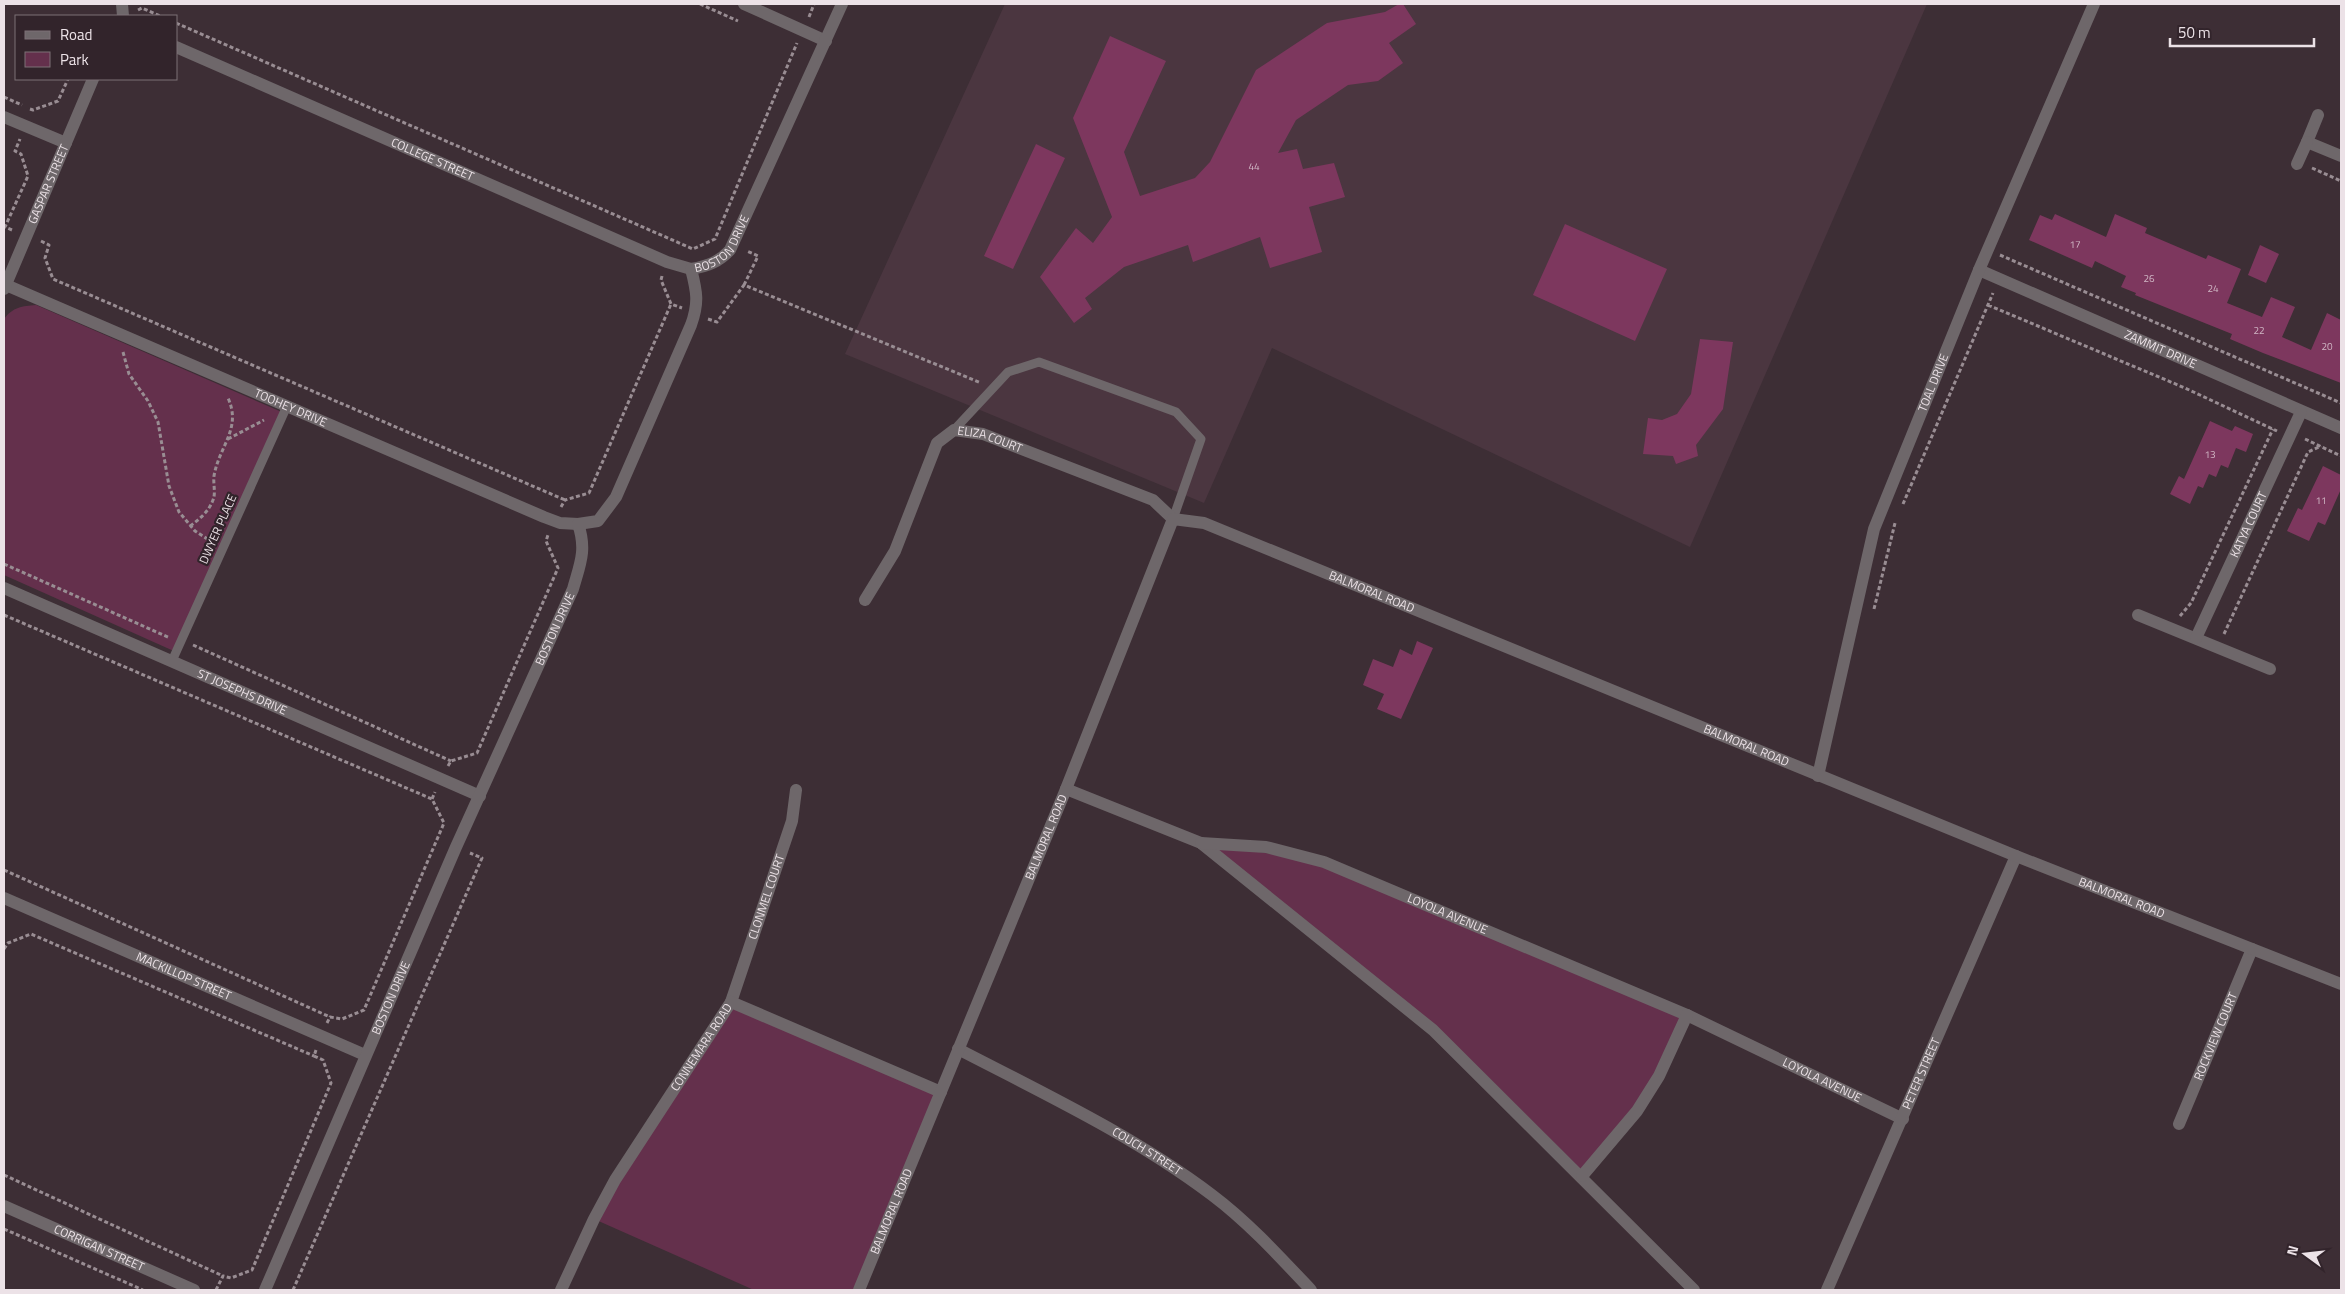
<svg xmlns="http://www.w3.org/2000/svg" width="2345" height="1294" font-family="'Titillium Web',sans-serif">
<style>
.built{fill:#4b3640}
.green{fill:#64304c}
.building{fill:#7d375e}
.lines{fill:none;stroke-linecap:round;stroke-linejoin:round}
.path{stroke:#998d93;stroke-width:3;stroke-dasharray:4 2.5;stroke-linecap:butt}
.service{stroke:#6e676a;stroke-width:9}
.minor{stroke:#6e676a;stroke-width:12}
.tertiary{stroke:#6e676a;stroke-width:12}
.labels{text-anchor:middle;stroke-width:4.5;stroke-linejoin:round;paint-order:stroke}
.number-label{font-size:10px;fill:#d0b7c5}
.street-label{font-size:12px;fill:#ece2e7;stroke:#32242b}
</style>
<rect width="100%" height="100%" fill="#3d2e35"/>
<!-- built -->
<path class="built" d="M1005,4H1927L1690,547L1272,348L1204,503L845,354Z"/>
<!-- green -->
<path class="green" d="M36,305L284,413L176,652L4,575V319C13,307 22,306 36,305Z
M1201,843L1324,862L1687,1015L1659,1076L1582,1176L1433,1030Z
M731,1002L941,1092L859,1290H754L594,1219Z"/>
<!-- building -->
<path class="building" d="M1399,4H1403L1416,24L1389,43L1403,63L1378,81L1348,85L1296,120L1278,153L1297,149L1303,169L1334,163L1345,197L1309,207L1322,252L1270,268L1260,237L1193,262L1188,245L1124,267L1085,298L1092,309L1074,323L1040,277L1076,228L1093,243L1112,217L1073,118L1110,36L1166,61L1124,152L1140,196L1195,178L1210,162L1256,70L1327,23L1385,12Z
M1036,144L1065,158L1013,269L984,256Z
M2055,214L2106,237L2115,214L2147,228L2145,233L2206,259L2208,255L2241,269L2227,303L2262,317L2271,297L2295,307L2282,337L2311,350L2327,313L2341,320V383L2263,353L2230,339L2232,334L2135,295L2136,293L2121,287L2126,276L2095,261L2092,268L2029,240L2040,215L2052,220Z
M1565,224L1667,269L1635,341L1533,295Z
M2260,245L2279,254L2266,283L2248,275Z
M1700,339L1733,342L1723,409L1696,445L1698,456L1676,464L1673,456L1643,454L1648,418L1662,420L1677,414L1691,394Z
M2210,421L2232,431L2235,426L2253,434L2246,452L2236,448L2228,468L2221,465L2216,477L2209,474L2203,488L2198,486L2190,504L2170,494L2179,476L2184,479Z
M2323,466L2341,475V489L2325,525L2318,522L2309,541L2287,531L2298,508L2302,510Z
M1417,641L1433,648L1401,719L1377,709L1384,694L1363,685L1373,659L1393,667L1400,649L1412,655Z"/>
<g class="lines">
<!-- path -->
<path class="path" d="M700,4L738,21
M138,10L142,8L160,16
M809,17L814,4
M176,23L693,249L715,239L797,43
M4,97L22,105
M30,109L33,110L58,101L68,79
M2312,168L2341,181
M12,230L5,227L28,176L21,154L15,151L20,139
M41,241L49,245L45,258L53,279L565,500
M2000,255L2341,403
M662,276L661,280L671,304L682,308
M744,285L758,256L747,251
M1988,305L2185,388L2277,431
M708,319L717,322L744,285L981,383
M123,352L129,374L148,401L158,422L169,486L179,512L195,531L212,542
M228,439L264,420
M2305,439L2341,456
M1903,504L1993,293
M561,507L565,500L589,493L671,304
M190,526C200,519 209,511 213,500C216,493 213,484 214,476C219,446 242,429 228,398
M4,564L170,638
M1874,609L1895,523
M4,615L432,799
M2180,616L2191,603L2273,429
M2224,634L2308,452L2321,446
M193,645L451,761
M448,766L451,761L477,753L558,568L546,541L548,535
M4,870L330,1017
M4,949L8,943L31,934L314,1056
M327,1023L330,1017L342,1019L364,1010L444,823L432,799L435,792
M4,1175L223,1276
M4,1229L143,1290
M216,1290L223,1276L231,1278L252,1270L331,1083L323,1060L314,1056L316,1050
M293,1290L482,858L470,853"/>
<!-- service -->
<path class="service" d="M954,430L1008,372L1039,362L1176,412L1201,439L1173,519
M172,661L287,406"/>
<!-- minor -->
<g class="minor">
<path d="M122,4L123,16"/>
<path d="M744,4L826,41"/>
<path id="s1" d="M176,47L667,262L691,269"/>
<path d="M2318,115L2307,142L2341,156"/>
<path d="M4,117L66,143"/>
<path d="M2297,164L2307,142"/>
<path id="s2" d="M1979,270L2341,428"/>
<path id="s3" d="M6,285L544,517L560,523L578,524"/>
<path id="s4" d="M4,289L93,79"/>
<path id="s5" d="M4,588L480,796"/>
<path id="s6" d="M865,600L895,551L937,443L954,430L983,434L1153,500L1173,519"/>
<path d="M2138,615L2270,669"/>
<path id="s7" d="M2196,638L2301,412"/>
<path id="s8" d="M1818,776L1874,529L1979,270L2094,4"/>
<path d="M1066,789L1201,843L1433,1030L1694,1290"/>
<path id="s9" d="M1201,843L1266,847L1324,862L1687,1015L1903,1119"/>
<path id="s10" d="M4,898L365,1055"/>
<path id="s11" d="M731,1002L792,821L796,790"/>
<path id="s12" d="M958,1049C1045,1094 1134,1136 1212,1195C1248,1222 1280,1257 1311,1290"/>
<path id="s13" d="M2179,1124L2252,949"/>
<path d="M1582,1176L1637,1111L1659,1076L1687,1015"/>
<path id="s14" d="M4,1206L194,1290"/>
<path id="s15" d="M265,1290L456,847L573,589C580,564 587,550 578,524L598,521L616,497L691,325C699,303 697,292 691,269C708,266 719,262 730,250L842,4"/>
<path id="s16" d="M561,1290L594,1219L615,1180L731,1002L941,1092"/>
<path id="s17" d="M1827,1290L2016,856"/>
</g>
<!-- tertiary -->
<path class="tertiary" id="s18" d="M859,1290L1066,789L1173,519L1204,523L2016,856L2341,984"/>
</g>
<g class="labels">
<!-- number labels -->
<g class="number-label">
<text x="1254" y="170">44</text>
<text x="2075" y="248">17</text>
<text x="2149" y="282">26</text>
<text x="2213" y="292">24</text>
<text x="2259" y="334">22</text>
<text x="2327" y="350">20</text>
<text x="2210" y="458">13</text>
<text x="2321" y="504">11</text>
</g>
<!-- street labels -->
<g class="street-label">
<text dy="4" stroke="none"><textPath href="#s1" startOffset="280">COLLEGE STREET</textPath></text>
<text dy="4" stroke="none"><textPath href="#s4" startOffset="114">GASPAR STREET</textPath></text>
<text dy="4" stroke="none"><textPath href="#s15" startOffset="1170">BOSTON DRIVE</textPath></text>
<text dy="4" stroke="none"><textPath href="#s2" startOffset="198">ZAMMIT DRIVE</textPath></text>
<text dy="4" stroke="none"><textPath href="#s8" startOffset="411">TOAL DRIVE</textPath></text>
<text dy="4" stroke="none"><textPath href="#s3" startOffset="310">TOOHEY DRIVE</textPath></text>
<text dy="4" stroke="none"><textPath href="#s6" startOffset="232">ELIZA COURT</textPath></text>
<text dy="4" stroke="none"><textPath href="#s7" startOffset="125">KATYA COURT</textPath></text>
<text transform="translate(218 529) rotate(-66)" y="4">DWYER PLACE</text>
<text dy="4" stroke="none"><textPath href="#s18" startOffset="1045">BALMORAL ROAD</textPath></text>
<text dy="4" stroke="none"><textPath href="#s15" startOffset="722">BOSTON DRIVE</textPath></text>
<text dy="4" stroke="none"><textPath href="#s5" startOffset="260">ST JOSEPHS DRIVE</textPath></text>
<text dy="4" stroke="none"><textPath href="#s18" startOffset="1450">BALMORAL ROAD</textPath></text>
<text dy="4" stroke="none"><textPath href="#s18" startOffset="490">BALMORAL ROAD</textPath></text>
<text dy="4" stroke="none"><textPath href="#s11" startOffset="111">CLONMEL COURT</textPath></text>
<text dy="4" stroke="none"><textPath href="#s18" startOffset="1855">BALMORAL ROAD</textPath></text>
<text dy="4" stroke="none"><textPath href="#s9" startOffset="259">LOYOLA AVENUE</textPath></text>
<text dy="4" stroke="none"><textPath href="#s10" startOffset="196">MACKILLOP STREET</textPath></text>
<text dy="4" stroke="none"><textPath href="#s15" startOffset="318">BOSTON DRIVE</textPath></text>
<text dy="4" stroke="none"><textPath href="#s13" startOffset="95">ROCKVIEW COURT</textPath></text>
<text dy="4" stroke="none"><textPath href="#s16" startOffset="281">CONNEMARA ROAD</textPath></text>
<text dy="4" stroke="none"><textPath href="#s17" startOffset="236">PETER STREET</textPath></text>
<text dy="4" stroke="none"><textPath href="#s9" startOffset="669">LOYOLA AVENUE</textPath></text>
<text dy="4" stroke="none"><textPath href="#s12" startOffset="215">COUCH STREET</textPath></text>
<text dy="4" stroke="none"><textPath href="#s18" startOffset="85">BALMORAL ROAD</textPath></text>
<text dy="4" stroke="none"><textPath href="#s14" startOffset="104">CORRIGAN STREET</textPath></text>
</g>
</g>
<!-- border -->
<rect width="2345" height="1294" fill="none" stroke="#ece2e7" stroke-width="10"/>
<!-- legend -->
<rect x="15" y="15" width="162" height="65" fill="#32242b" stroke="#7c7076"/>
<rect x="25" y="31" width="25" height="8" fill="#6e676a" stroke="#7c7076"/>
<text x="60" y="40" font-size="15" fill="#ece2e7">Road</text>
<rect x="25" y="52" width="25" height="15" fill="#64304c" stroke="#7c7076"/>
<text x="60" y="65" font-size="15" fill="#ece2e7">Park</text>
<!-- north arrow -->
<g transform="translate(2305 1254) rotate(285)" stroke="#32242b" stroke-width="4" paint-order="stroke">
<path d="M0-4L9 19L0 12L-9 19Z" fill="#ece2e7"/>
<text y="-8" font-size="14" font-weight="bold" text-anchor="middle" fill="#ece2e7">N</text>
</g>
<!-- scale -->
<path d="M2170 38v8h144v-8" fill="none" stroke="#ece2e7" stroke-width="2.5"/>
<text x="2178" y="38" font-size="15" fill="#ece2e7" stroke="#32242b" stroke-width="4" paint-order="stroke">50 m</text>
</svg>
